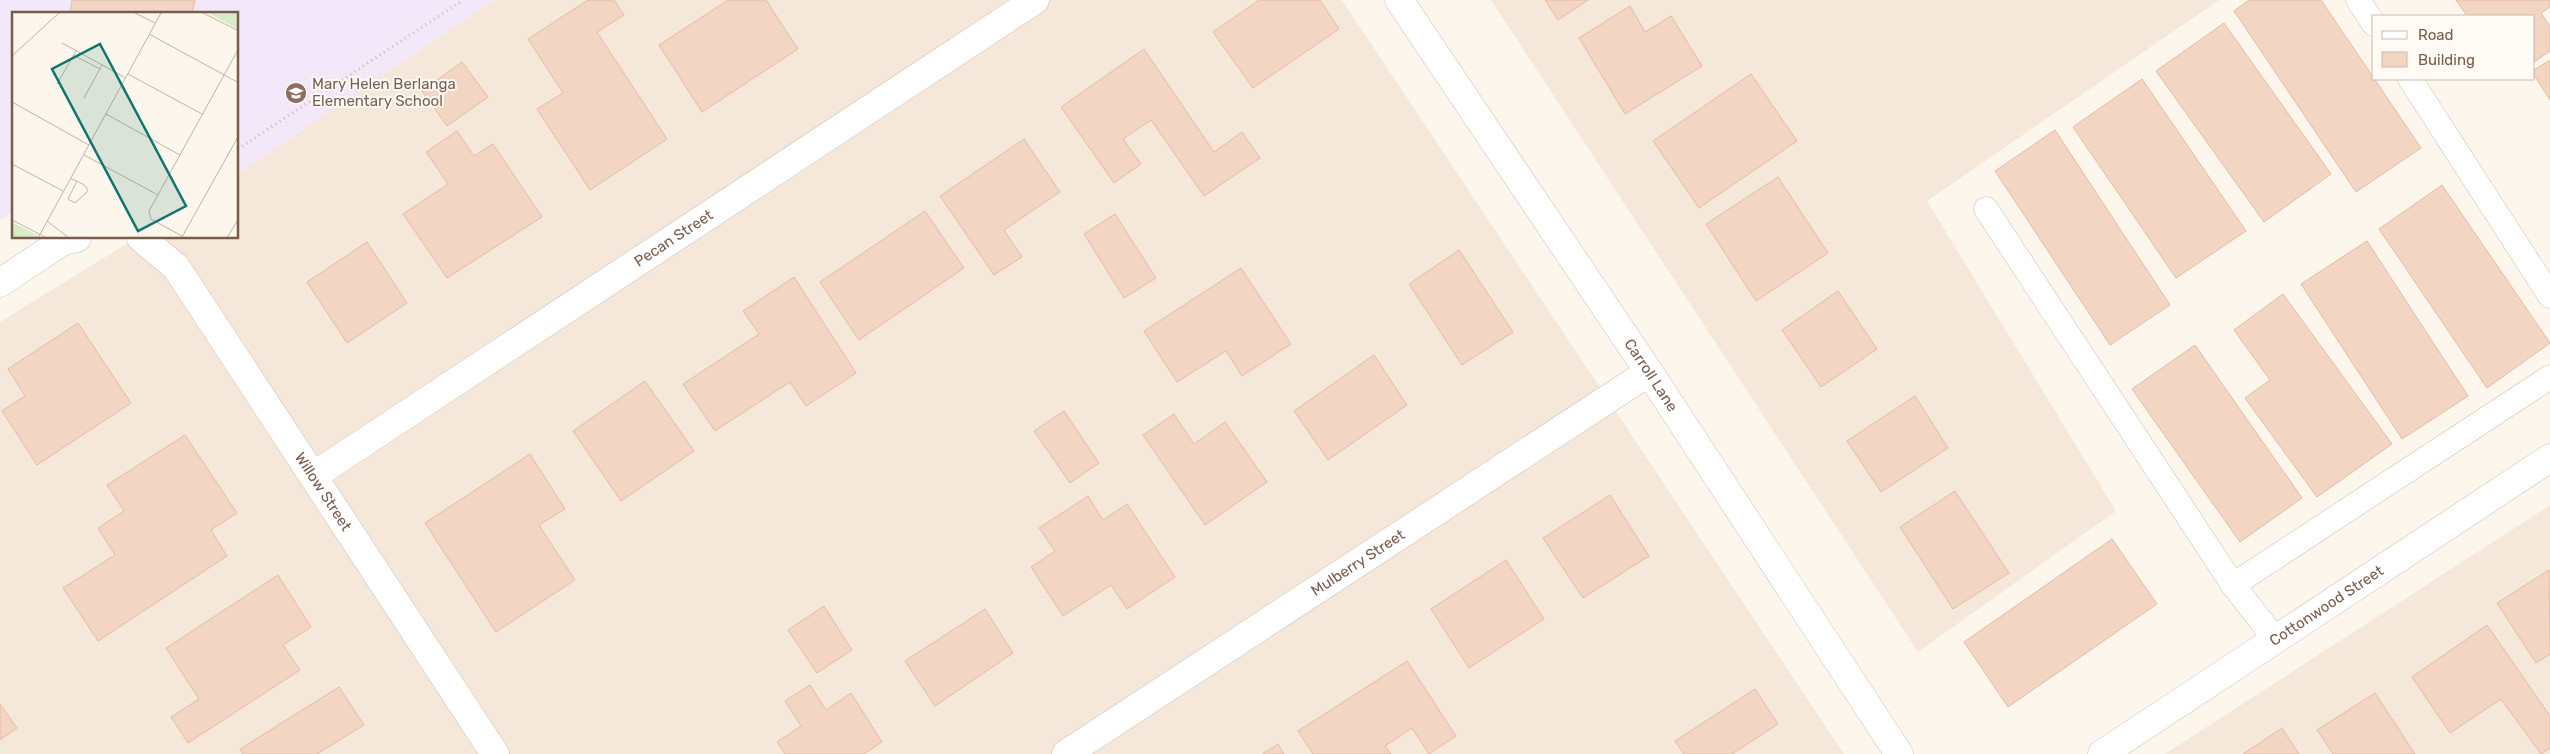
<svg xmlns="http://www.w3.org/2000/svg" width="2550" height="754" font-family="Rubik,sans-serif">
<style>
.residential{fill:#f5e8da}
.education{fill:#f3e8fa}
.building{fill:#f3d5c3;stroke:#e6bba3}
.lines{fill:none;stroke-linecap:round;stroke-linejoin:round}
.lane-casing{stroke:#d1beb0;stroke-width:25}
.street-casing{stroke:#d1beb0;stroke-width:29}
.secondary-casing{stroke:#d6c0b0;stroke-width:29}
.path{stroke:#d9b8a5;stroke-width:3;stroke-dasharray:1 4;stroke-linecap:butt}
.lane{stroke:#fff;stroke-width:24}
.street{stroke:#fff;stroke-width:28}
.secondary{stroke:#fff;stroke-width:28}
.labels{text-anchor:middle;stroke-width:4;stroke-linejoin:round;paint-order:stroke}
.education-label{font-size:15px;fill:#785e54;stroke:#fffaf3;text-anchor:start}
.street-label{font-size:15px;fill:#7a5c4d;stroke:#fffaf3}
.inset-road{fill:none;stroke:#c5b3a7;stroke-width:1}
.view{fill:#0f766e;fill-opacity:0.15;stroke:#0f766e;stroke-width:2.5}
.inset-edge{fill:none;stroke:#7a5c4d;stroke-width:2.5}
</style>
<rect width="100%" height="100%" fill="#fdf6ec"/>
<!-- residential -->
<path class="residential" d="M493,0H1342L1844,754H0V322L136,238H238V173Z
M1491,0H2219L1927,201L2116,511L1918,652Z
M2550,505V754H2165Z"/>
<!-- education -->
<path class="education" d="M0,0H493L238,173V14H14V211L0,220Z"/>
<!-- building -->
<path class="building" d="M72,0H195L192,14H70Z
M588,0H614L624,15L597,32L667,139L590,190L537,109L563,93L528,39Z
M728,0H766L798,49L702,112L659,45Z
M1259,0H1320L1339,29L1253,88L1213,32Z
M1545,0H1588L1558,20Z
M2249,0H2321L2421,148L2356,192L2234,11Z
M2456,0H2550V7L2541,13L2550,26V51L2534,62V16H2467Z
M1630,6L1645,32L1671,16L1702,66L1625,114L1579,38Z
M2224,23L2331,174L2264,222L2156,71Z
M1144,49L1214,152L1242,132L1260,158L1204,196L1151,120L1123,139L1141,164L1114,183L1061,107Z
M2550,60V100L2534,75V70Z
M462,62L488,97L447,126L422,91Z
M1751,74L1797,141L1699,208L1653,141Z
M2142,79L2246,231L2176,278L2073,127Z
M2055,130L2170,305L2110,345L1995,171Z
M457,131L474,156L493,144L542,217L447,278L403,214L448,184L426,152Z
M1024,139L1060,192L1004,230L1022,257L994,275L940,196Z
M1778,177L1828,253L1756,301L1706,224Z
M2442,185L2550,343L2487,388L2379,229Z
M925,211L964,268L859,340L820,282Z
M1115,214L1156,278L1124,298L1084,234Z
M2367,241L2468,396L2402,439L2301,284Z
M367,242L407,303L347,343L307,282Z
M1459,250L1513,332L1462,365L1409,284Z
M1241,268L1291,344L1242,376L1226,351L1177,382L1144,331Z
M794,277L856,373L806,406L790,382L715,431L683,384L759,334L743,311Z
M1838,291L1877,349L1821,387L1782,330Z
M2283,294L2392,444L2317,497L2245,398L2270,380L2234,330Z
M78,323L131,403L37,465L2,411L25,396L8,369Z
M2195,345L2302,498L2240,542L2132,389Z
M1374,355L1407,405L1328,460L1294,411Z
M645,381L694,451L621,501L573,431Z
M1915,396L1948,448L1881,492L1847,441Z
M1064,411L1099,463L1070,483L1034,431Z
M1174,414L1194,444L1225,422L1267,482L1205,525L1143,435Z
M185,435L237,513L211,530L227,556L98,641L63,588L115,555L98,528L124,511L107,485Z
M530,454L565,509L539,525L575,580L496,632L425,523Z
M1955,491L2009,573L1953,609L1900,527Z
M1610,495L1649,556L1583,598L1543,538Z
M1088,496L1103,520L1127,504L1175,577L1127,609L1111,585L1063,616L1031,567L1055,551L1039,528Z
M2112,539L2157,604L2008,707L1964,642Z
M1506,560L1544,619L1469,668L1431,609Z
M2549,570L2550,654L2536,663L2497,603Z
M278,575L311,627L283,645L300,670L188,743L171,717L199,699L166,648Z
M824,606L852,650L817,673L788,630Z
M985,609L1013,653L935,706L905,661Z
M2487,625L2550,716V748L2541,754L2501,699L2450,733L2412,677Z
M1407,661L1456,736L1429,754L1412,728L1385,746L1391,754H1313L1298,731Z
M810,685L826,710L851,693L882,742L864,754H785L777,742L801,726L785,701Z
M339,687L364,725L317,754H243L240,749Z
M1755,689L1778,724L1732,754H1684L1675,741Z
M2375,693L2415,754H2333L2317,730Z
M0,704L17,728L0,740Z
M2282,728L2299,754H2243Z
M1278,744L1284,754H1262Z"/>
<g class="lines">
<!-- lane casing -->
<g class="lane-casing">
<path id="lane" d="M2358,0L2374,24
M2410,79L2550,296
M1986,209L2233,585L2276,640
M2233,585L2550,377"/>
</g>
<!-- street casing -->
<g class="street-casing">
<g id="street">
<path id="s1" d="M141,238L176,267L495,754"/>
<path d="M0,283L63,241L77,238"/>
<path id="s2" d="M313,476L1035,0"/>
<path id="s3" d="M1066,754L1649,372"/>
<path id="s4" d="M2102,754L2550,458"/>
</g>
</g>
<!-- secondary casing -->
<g class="secondary-casing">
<g id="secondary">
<path id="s5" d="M1399,0L1649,372L1899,754"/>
</g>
</g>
<!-- path -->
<path class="path" d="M238,149L463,0"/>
<!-- lane -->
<use href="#lane" class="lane"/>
<!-- street -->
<use href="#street" class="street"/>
<!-- secondary -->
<use href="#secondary" class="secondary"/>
</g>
<!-- icons -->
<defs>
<g id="school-disc" transform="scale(1.125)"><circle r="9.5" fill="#8d6e63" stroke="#fffaf3"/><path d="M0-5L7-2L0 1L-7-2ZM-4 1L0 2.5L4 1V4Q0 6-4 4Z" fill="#fff"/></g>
</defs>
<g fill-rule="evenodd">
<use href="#school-disc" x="296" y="93"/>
</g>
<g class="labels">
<!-- education labels -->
<g class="education-label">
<text x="312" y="89">Mary Helen Berlanga<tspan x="312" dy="17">Elementary School</tspan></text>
</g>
<!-- street labels -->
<g class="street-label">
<text dy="5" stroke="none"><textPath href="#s2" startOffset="432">Pecan Street</textPath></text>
<text dy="5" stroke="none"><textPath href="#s5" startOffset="452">Carroll Lane</textPath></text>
<text dy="5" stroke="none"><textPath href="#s1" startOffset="314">Willow Street</textPath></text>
<text dy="5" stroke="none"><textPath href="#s3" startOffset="349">Mulberry Street</textPath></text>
<text dy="5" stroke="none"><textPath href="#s4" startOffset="269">Cottonwood Street</textPath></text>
</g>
</g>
<!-- overview -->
<g transform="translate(12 12)">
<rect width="226" height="226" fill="#fdf6ec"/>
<path d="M196,1H226V17ZM0,210L31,226H0Z" fill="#d8ecc9"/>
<path class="inset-road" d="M123,1L143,11M191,1L227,19M137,22L227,71M50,31L114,66M61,43L88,57M0,44L47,1M116,62L190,102M45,72L64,39M72,86L90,53M0,90L77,133M94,102L168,143M72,143L146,183M0,152L51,179M59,167L65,169L72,173L75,176V180L63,191L56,187L65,169M0,208L35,226M35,209L57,226M170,224L139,207L137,199L227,36M170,225L227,123M26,226L149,1M215,226L227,206"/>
<path class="view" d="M88,32L174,194L126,219L40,57Z"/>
<rect width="226" height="226" class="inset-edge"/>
</g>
<!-- legend -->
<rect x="2372" y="15" width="162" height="65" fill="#fffaf3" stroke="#cabbb1"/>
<rect x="2382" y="31" width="25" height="8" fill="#ffffff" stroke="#cabbb1"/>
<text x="2418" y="40" font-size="15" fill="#7a5c4d">Road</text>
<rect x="2382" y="52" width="25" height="15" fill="#f3d5c3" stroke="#cabbb1"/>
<text x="2418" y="65" font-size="15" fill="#7a5c4d">Building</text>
</svg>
